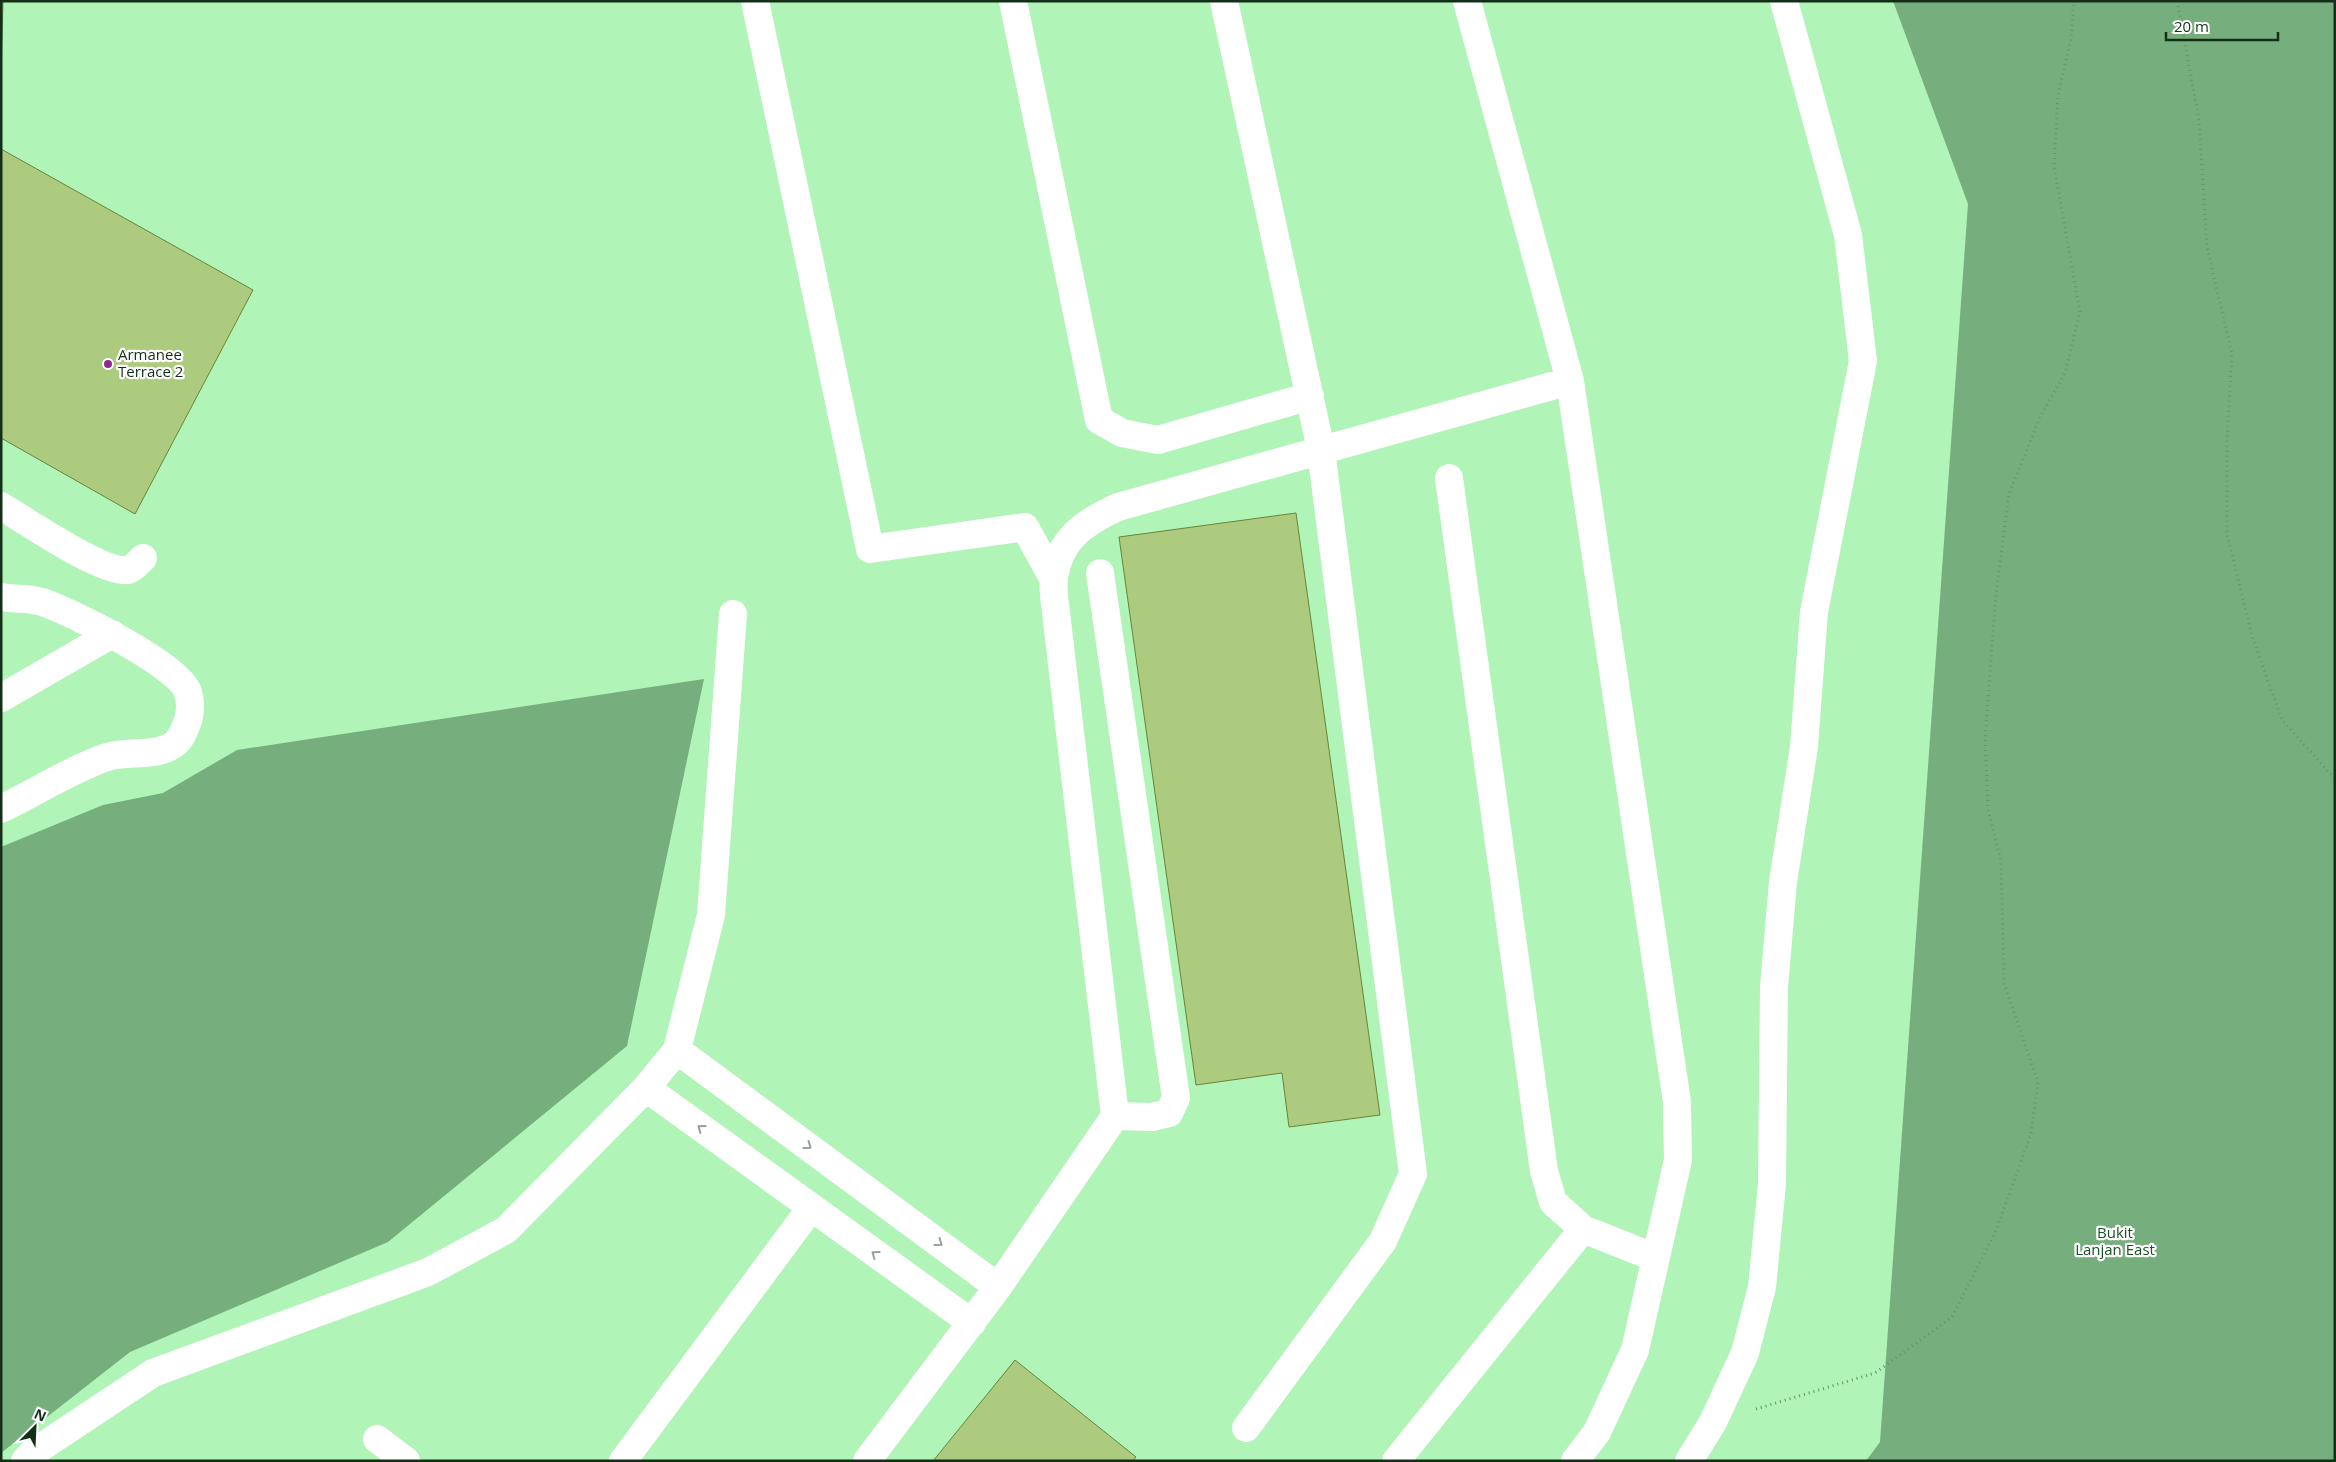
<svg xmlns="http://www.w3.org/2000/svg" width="2336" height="1462" font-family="'Open Sans',sans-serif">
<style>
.forest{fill:#77ae7d}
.building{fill:#accb7f;stroke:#68853b}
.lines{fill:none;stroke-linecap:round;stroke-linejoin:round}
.path{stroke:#65966b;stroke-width:3;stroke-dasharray:1 4;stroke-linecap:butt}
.minor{stroke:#fff;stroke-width:28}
.oneway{stroke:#95a197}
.poi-dot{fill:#8e2990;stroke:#fff;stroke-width:2}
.labels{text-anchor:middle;stroke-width:4.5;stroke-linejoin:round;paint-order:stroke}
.poi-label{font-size:15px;fill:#142f18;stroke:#fff;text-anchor:start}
.park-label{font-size:15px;fill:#195324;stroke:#fff}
</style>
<rect width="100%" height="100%" fill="#b0f4b7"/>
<!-- forest -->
<path class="forest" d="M1893,1H2335V1461H1866L1880,1442L1968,204Z
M704,679L627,1046L388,1242L130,1352L1,1453V847L103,805L163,793L237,750Z"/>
<!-- building -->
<path class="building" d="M1,1H3L1,71Z
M1,149L253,290L135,514L1,438Z
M1296,513L1380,1115L1289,1127L1282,1073L1196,1085L1119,537Z
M1015,1360L1136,1457L1133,1461H933Z"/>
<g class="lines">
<!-- path -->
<path class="path" d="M2177,1L2199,120L2207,247L2232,354L2227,441V534L2252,636L2282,720L2335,779
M1756,1409L1875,1373L1952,1317L1995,1233L2031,1134L2038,1082L2004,983L2001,861L1988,809L1985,739L1996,593L2009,494L2040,417L2065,373L2080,312L2054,167L2058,95L2071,39L2074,1"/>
<!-- minor -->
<path class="minor" d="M755,1L870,549L1025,527L1054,580
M1013,1L1099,420L1122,433L1158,440L1310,396
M1224,1L1321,450L1413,1174L1383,1241L1246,1428
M1467,1L1570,381L1677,1102L1678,1160L1635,1350L1597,1432L1575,1461
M1449,478L1544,1171L1553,1202L1583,1229L1656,1258
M1,506C26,521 103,574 128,570C134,568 139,562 143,558
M1100,573L1176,1098L1169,1113L1152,1117L1115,1116
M1,597C16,600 27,597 42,602C70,611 176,664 187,690C191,699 191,714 187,723C184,731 181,740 173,745C154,758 127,750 107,757C70,770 36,792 1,809
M1,698L112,634
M677,1050L998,1287
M646,1088L972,1323
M377,1439L406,1461
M25,1461L31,1454L153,1373L428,1272L506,1230L646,1088L677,1050L711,915L733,614
M623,1461L811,1208
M867,1461L998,1287L1115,1116L1057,621C1056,608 1052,592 1054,578C1059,539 1085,522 1118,507L1570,381
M1396,1461L1583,1229
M1689,1461L1713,1422L1745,1353L1762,1287L1772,1184L1774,987L1783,882L1804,747L1814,612L1863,361L1848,235L1784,1"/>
</g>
<!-- one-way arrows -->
<defs><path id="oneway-chevron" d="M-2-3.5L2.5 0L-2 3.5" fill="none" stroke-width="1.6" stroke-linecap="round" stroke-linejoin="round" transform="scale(1.25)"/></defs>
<g class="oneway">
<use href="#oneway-chevron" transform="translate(701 1128) rotate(-144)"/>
<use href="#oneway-chevron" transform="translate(808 1146) rotate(36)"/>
<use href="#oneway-chevron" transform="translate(939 1243) rotate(36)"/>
<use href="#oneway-chevron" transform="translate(875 1254) rotate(-144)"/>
</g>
<!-- markers -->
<circle class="poi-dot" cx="108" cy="364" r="5"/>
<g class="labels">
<!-- poi labels -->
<g class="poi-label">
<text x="118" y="360">Armanee<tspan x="118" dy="17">Terrace 2</tspan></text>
</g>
<!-- park labels -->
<g class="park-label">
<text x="2115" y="1238">Bukit<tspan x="2115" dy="17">Lanjan East</tspan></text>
</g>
</g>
<!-- border -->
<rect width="2336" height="1462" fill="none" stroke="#142f18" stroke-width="5"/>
<!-- north arrow -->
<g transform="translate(35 1427) rotate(24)" stroke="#ffffff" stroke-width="4" paint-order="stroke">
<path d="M0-4L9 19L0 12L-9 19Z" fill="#142f18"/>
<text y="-8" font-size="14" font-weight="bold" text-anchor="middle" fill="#142f18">N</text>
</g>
<!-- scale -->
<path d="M2166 32v8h112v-8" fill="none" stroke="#142f18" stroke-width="2.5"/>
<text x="2174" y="32" font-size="15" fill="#142f18" stroke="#ffffff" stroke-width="4" paint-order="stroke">20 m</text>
</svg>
